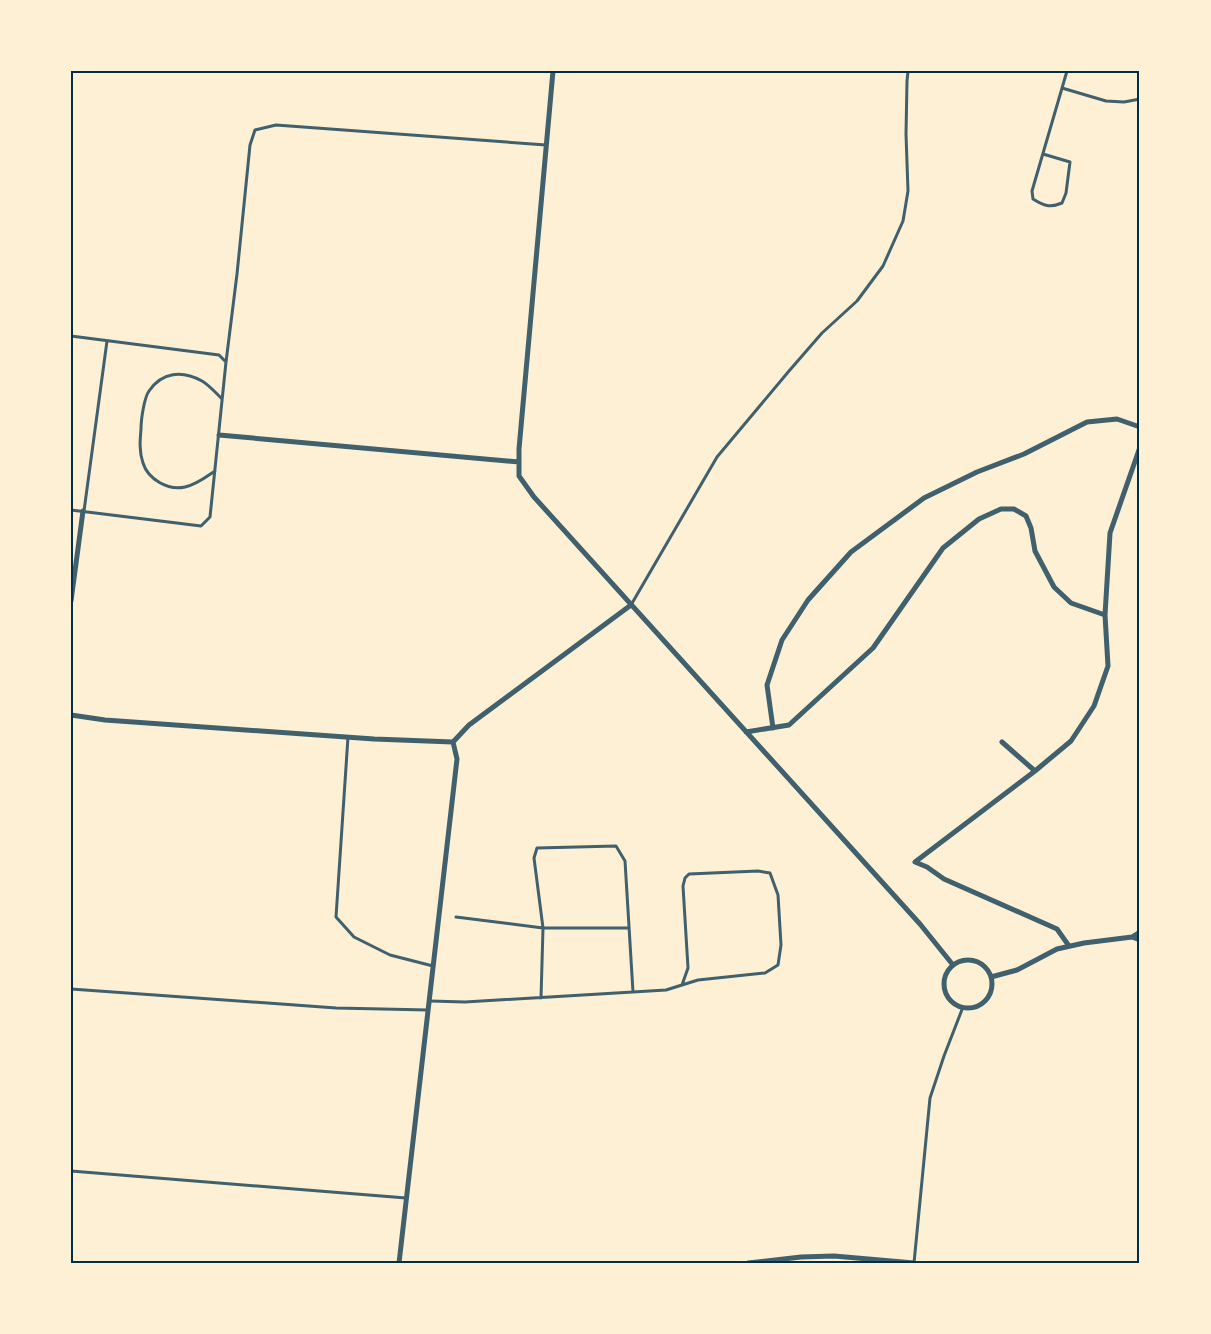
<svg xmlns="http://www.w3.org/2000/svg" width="1211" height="1334" font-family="Bitter,serif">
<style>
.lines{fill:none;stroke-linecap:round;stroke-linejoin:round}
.service{stroke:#3f606c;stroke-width:3}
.minor{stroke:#3f606c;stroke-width:5}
.neatline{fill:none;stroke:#003049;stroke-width:2}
</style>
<rect width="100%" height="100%" fill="#fdf0d5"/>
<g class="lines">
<!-- service -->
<path class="service" d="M1062,88L1106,101L1124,102L1140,99
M1043,154L1070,162L1066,193L1062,203C1050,208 1044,206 1033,199L1032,191L1067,71
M71,336L219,355L226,362L210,517L201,526L71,510
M226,362L237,274L250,145L255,130L276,125L546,145
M215,471C206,477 196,485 185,487C168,491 148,479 143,463C139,452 140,440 141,429C141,420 144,398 149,391C162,372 182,370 202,381C209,385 216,393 222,399
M84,511L107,341
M631,605L717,457L789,371L822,333L857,301L883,266L903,221L908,191L906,134L907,81L908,71
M348,737L336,917L354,937L390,955L433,966
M456,917L543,928H628
M71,989L336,1008L428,1010
M541,998L543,928L534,858L537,848L616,846L625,861L633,992
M430,1001L465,1002L666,990L698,980L765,973L778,965L781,945L778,895L770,873L758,871L689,874L685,878L683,886L688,968L682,985
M71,1171L406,1198
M914,1263L930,1098L944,1056L963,1007"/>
<!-- minor -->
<path class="minor" d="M553,71L519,449V476L534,497L920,924L953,965
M219,435L519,462
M71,601L83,511
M71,715L105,720L374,739L453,742L469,725L631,605
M773,728L767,685L782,640L808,600L851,552L924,498L977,472L1024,454L1087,422L1117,419L1140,427
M746,732L789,725L873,648L943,548L979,519L1001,509H1014L1026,516L1031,528L1035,551L1054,587L1071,603L1105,615
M1002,742L1035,771
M1132,937L1140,932
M1069,946L1057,929L944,879L927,867L915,862L1035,771L1071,741L1094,706L1108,666L1105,615L1110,533L1140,447
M944 984a24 24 0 1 1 48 0a24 24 0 1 1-48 0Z
M991,977L1017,970L1057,949L1084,943L1132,937L1140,940
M399,1263L457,759L453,742
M748,1263L801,1257L834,1256L914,1263"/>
</g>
<!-- border -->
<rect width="1211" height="1334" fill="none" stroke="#fdf0d5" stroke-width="145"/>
<rect x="72" y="72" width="1066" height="1190" class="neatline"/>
</svg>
